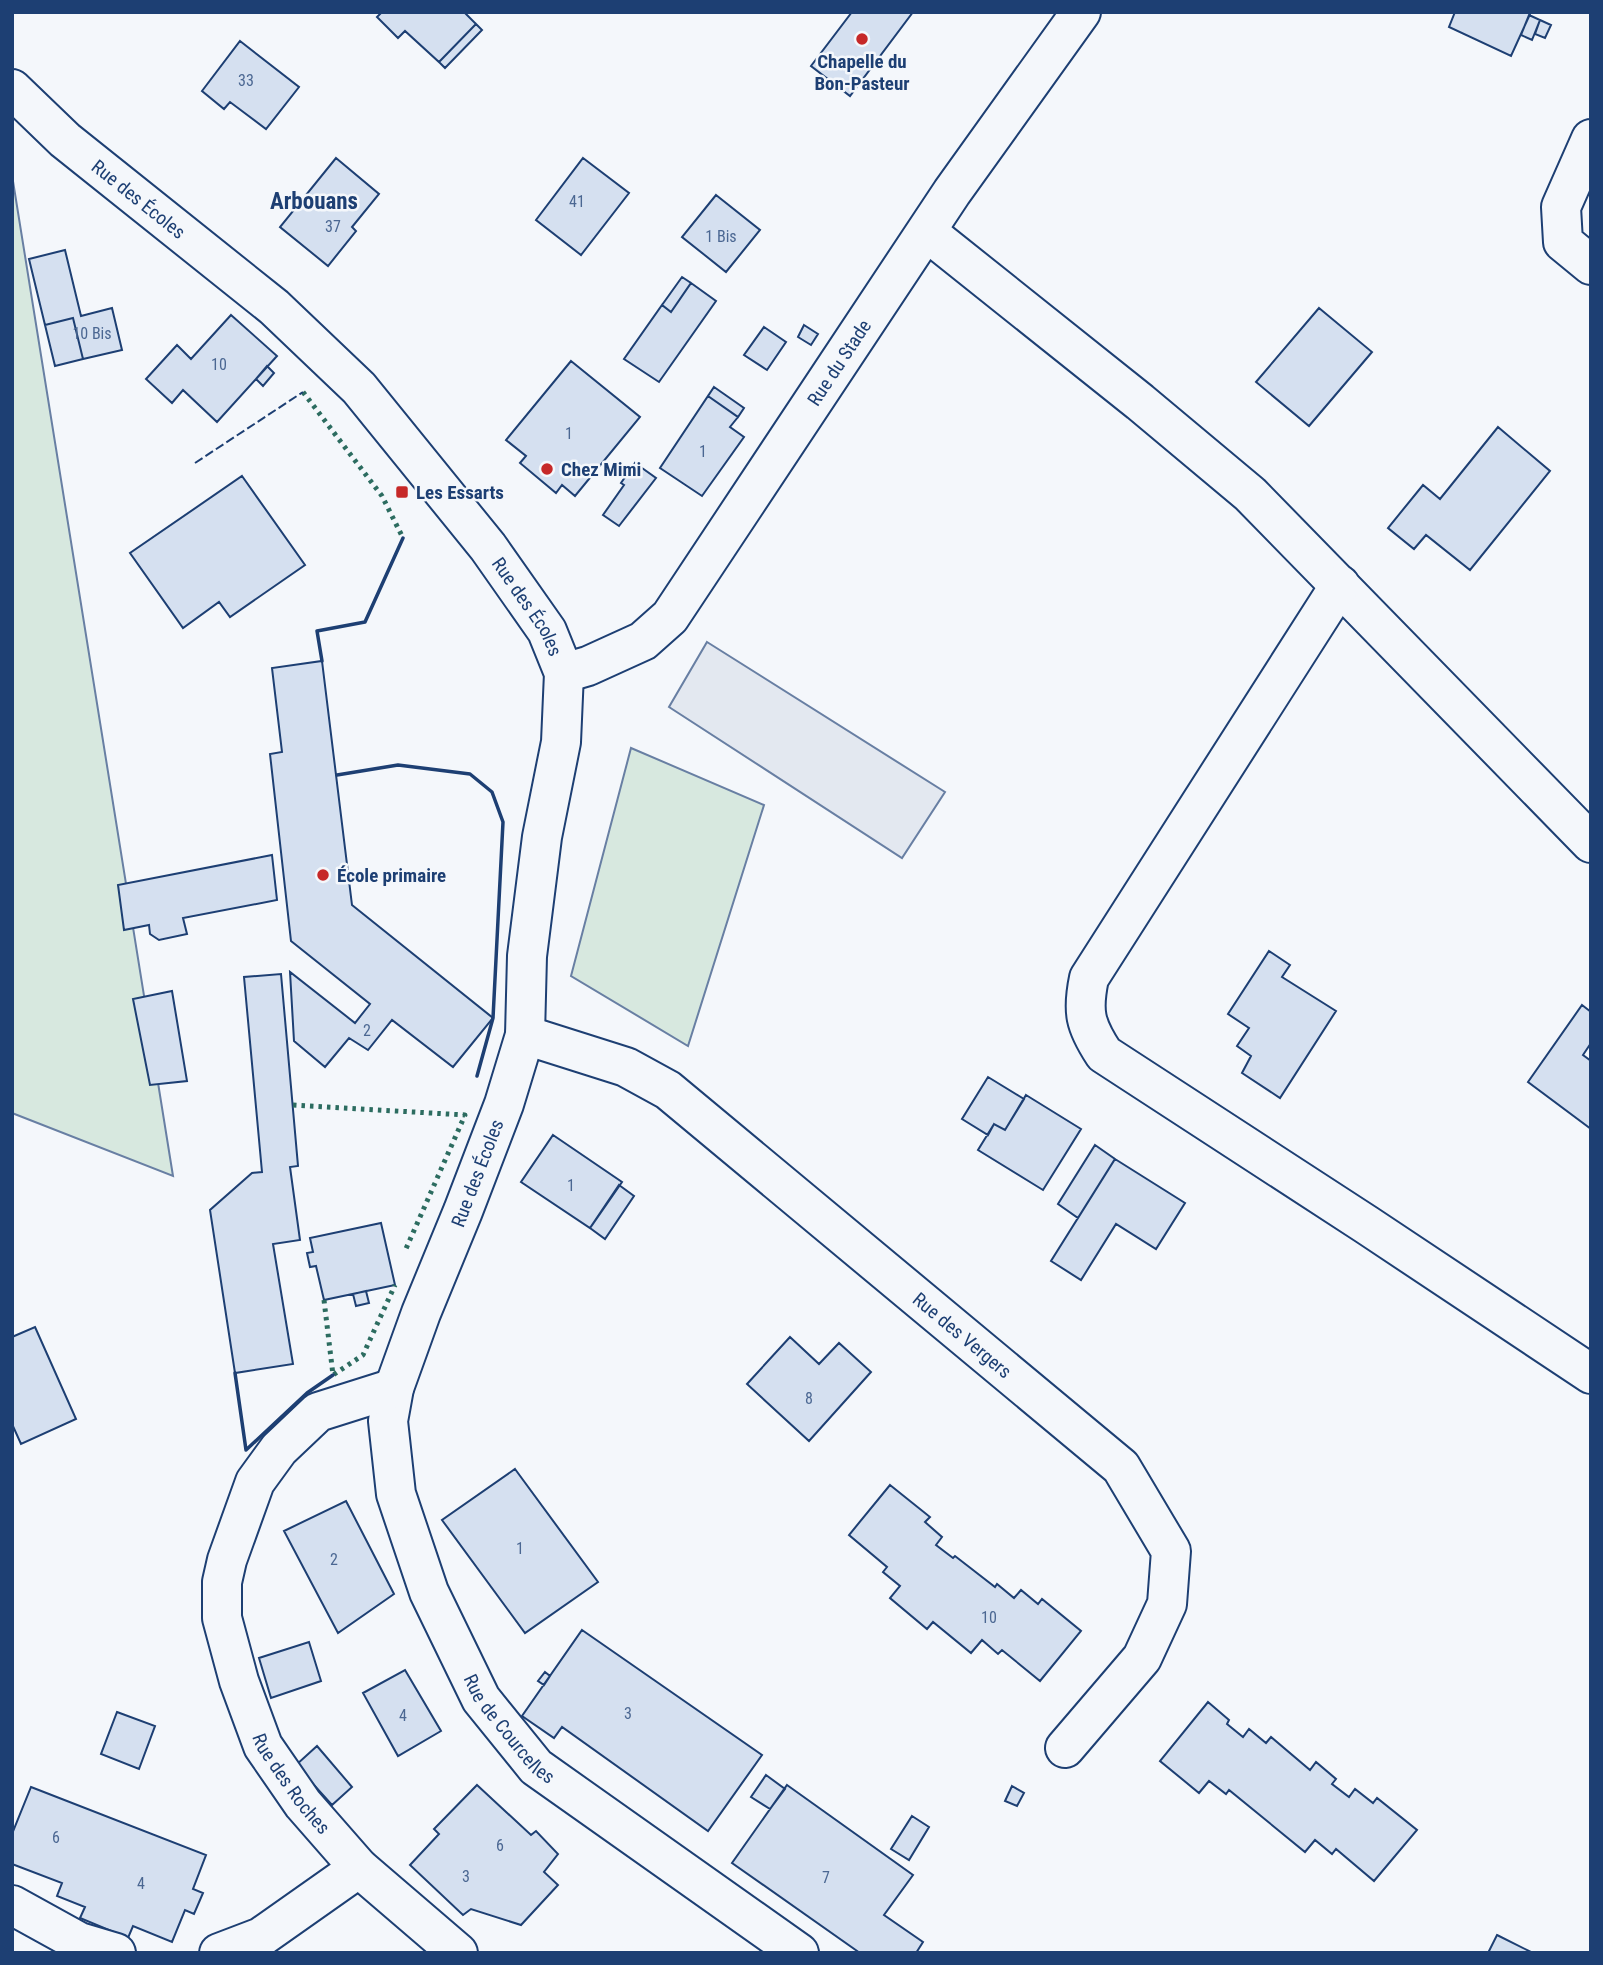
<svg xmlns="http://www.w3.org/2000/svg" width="1603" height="1965" font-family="'Roboto Condensed',sans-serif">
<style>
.green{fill:#d7e8df;stroke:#687fa3;stroke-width:2}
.parking{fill:#e3e8f0;stroke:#687fa3;stroke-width:2}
.building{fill:#d5e0f0;stroke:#1d3f73;stroke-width:2}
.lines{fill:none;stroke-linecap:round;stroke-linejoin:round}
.minor-casing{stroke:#1d3f73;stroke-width:42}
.minor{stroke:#f4f7fb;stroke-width:38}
.hedge{stroke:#2c6c60;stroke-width:5;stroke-dasharray:3.5 5;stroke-linecap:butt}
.fence{stroke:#1d3f73;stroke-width:2;stroke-dasharray:9 3.5;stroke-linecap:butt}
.wall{stroke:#1d3f73;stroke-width:3.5}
.poi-dot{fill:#c62828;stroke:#f4f7fb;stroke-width:2.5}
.labels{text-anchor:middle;stroke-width:5;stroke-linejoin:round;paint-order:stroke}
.number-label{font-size:16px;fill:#4b6792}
.poi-label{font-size:19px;font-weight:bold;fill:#1d3f73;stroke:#f4f7fb;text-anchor:start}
.street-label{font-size:19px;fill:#1d3f73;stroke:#f4f7fb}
.quarter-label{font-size:23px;font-weight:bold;fill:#1d3f73;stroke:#f4f7fb}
</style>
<rect width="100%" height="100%" fill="#f4f7fb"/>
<!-- green -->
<path class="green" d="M12,175L173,1176L12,1113Z
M631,748L764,805L688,1046L571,976Z"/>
<!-- parking -->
<path class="parking" d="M707,642L945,792L902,858L669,707Z"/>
<!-- building -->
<path class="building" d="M382,12H464L476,24L439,62L405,31L398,38L377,17Z
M852,12H913L850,96L811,66Z
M1455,12H1531L1511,56L1449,27Z
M1529,15L1540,20L1532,40L1521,35Z
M1540,20L1551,25L1545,38L1535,34Z
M476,24L482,30L445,68L439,62Z
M240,41L299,87L266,129L230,102L224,109L202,91Z
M336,158L379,194L352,227L356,231L328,266L280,227Z
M583,158L629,193L581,255L536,220Z
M716,195L760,230L726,272L682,237Z
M65,250L81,316L112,308L122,350L83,359L73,318L45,325L29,259Z
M682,277L691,283L671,312L662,305Z
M691,283L716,301L659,382L624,359L662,305L671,312Z
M1319,308L1372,352L1309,426L1256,382Z
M231,315L277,356L217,422L183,390L172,403L146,379L177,345L191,359Z
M73,318L83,359L55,366L45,325Z
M804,325L818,334L811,345L798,337Z
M764,327L786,342L767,370L744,355Z
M571,361L640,417L575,496L562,485L556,493L520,463L526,456L506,440Z
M267,366L274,373L263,386L256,379Z
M714,387L744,408L738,417L708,396Z
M708,396L738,417L730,427L744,437L702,496L660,468Z
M1498,427L1550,471L1470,570L1426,535L1414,549L1388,528L1423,485L1440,499Z
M635,463L656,478L619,526L603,515L624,485L621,483Z
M242,476L305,565L230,617L219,602L183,628L130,553Z
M322,661L352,905L493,1018L453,1067L392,1020L368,1050L349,1038L325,1067L294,1041L290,972L355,1023L370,1004L291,941L270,754L282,752L272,668Z
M272,855L277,900L183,918L187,934L159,940L150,934L149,925L124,930L118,885Z
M1269,951L1290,965L1282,977L1336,1011L1280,1098L1242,1073L1251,1056L1237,1046L1249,1028L1228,1014Z
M281,974L298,1166L290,1167L300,1240L273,1244L293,1364L235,1373L210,1210L252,1173L262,1172L244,977Z
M172,991L187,1081L150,1085L133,999Z
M1582,1005L1591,1012V1043L1583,1055L1591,1061V1129L1528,1082Z
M988,1077L1024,1099L1005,1130L994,1124L988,1135L962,1119Z
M1026,1095L1081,1129L1043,1190L978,1150L994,1124L1005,1130Z
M553,1135L622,1182L590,1228L521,1182Z
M1095,1145L1115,1159L1078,1218L1058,1204Z
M1115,1159L1185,1203L1156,1249L1116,1224L1081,1280L1051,1261Z
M619,1185L634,1196L605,1239L590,1228Z
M381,1223L395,1285L324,1300L316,1266L310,1267L307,1253L313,1252L310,1238Z
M366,1291L369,1303L356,1306L353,1294Z
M35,1327L76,1419L21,1444L12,1424V1337Z
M790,1337L819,1364L839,1343L871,1372L809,1441L747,1384Z
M515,1469L598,1582L525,1633L442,1520Z
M890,1485L930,1517L925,1522L942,1537L936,1545L953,1558L955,1556L995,1587L997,1584L1014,1598L1021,1590L1038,1604L1042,1599L1081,1631L1040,1681L1002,1650L998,1654L982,1640L971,1653L933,1622L927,1629L890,1598L900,1586L883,1572L887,1567L849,1535Z
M346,1501L394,1594L338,1633L284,1531Z
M582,1630L762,1755L708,1831L562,1727L554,1738L522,1716Z
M309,1642L321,1681L271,1698L259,1658Z
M405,1670L441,1731L398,1756L363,1693Z
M545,1672L550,1676L544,1685L538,1681Z
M1208,1702L1229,1720L1227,1724L1243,1737L1249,1729L1266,1743L1271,1737L1310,1770L1316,1762L1336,1779L1332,1784L1349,1797L1355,1789L1373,1803L1377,1798L1417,1830L1374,1881L1336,1849L1332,1854L1315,1840L1305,1852L1229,1790L1226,1794L1209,1781L1199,1793L1160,1761Z
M117,1712L155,1726L139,1769L101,1754Z
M317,1746L352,1787L332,1805L296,1765Z
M766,1775L785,1789L770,1809L751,1797Z
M477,1785L531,1835L536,1831L558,1854L544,1872L558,1885L521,1925L471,1909L463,1915L410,1865L439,1834L434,1829Z
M787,1785L913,1875L884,1915L923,1942L916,1953H860L732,1863Z
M1012,1786L1024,1793L1017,1806L1005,1801Z
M31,1787L206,1855L193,1889L203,1893L194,1914L185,1910L172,1942L133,1926L128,1938L80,1918L85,1907L57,1896L62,1883L12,1864V1834Z
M912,1816L929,1827L909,1860L891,1849Z
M1497,1935L1533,1953H1488Z"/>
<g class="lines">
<!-- minor casing -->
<g class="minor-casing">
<g id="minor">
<path id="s1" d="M12,89L65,140L274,307L359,388L488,547L547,631L564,673L561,742L542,837L527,956L525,1035L504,1104L463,1211L421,1313L394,1388L388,1421L396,1494L429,1592L481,1699L536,1767L799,1953"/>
<path d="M1591,139L1561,207L1563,242L1591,265"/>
<path d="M927,232L1140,402L1250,494L1591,843"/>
<path d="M1340,585L1089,978C1082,1012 1085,1025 1104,1054L1367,1225L1591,1374"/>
<path id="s2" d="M564,673L588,666L643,641L670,617L952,192L1081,12"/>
<path id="s3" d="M525,1035L626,1067L668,1090L1121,1467L1171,1551L1167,1604L1142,1658L1065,1748"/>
<path id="s4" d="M394,1388L318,1412L279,1449L255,1482L227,1560L222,1582V1618L239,1681L263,1746L303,1804L359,1868L458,1953"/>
<path d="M12,1905L79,1942L116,1953"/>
<path d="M219,1953L261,1937L359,1868"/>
</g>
</g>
<!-- minor -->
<use href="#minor" class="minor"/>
<!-- hedge -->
<path class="hedge" d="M303,392L382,496L403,538
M293,1105L465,1115L405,1251
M324,1300L333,1375L363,1355L395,1285"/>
<!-- fence -->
<path class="fence" d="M195,463L303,392"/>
<!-- wall -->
<path class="wall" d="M322,661L317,631L365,622L403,538
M337,775L398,765L470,774L492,792L503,822L493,1018L477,1076
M235,1373L246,1450L307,1393L333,1375"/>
</g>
<!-- markers -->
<g class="poi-dot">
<circle cx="862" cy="39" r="7"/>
<circle cx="547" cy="469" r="7"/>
<rect x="395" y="485" width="14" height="14" rx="3.5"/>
<circle cx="323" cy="875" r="7"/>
</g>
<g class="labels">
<!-- number labels -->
<g class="number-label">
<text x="246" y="86">33</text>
<text x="577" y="207">41</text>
<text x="333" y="232">37</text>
<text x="721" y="242">1 Bis</text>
<text x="92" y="339">10 Bis</text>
<text x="219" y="370">10</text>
<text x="569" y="439">1</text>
<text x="703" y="457">1</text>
<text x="367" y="1036">2</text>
<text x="571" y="1191">1</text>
<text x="809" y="1404">8</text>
<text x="520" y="1554">1</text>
<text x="334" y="1565">2</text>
<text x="989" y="1623">10</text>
<text x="628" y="1719">3</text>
<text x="403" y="1721">4</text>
<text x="56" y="1843">6</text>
<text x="500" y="1851">6</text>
<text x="466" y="1882">3</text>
<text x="826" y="1883">7</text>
<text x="141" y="1889">4</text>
</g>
<!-- poi labels -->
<g class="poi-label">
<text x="862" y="68" text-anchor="middle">Chapelle du<tspan x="862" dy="22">Bon-Pasteur</tspan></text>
<text x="561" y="476">Chez Mimi</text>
<text x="416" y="499">Les Essarts</text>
<text x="337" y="882">École primaire</text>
</g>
<!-- street labels -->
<g class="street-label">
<text dy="7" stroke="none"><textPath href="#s1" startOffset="168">Rue des Écoles</textPath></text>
<text dy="7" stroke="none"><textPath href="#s2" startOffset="427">Rue du Stade</textPath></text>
<text dy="7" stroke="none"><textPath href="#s1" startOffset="735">Rue des Écoles</textPath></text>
<text transform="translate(477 1173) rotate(-69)" y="7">Rue des Écoles</text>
<text dy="7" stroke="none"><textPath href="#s3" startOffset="537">Rue des Vergers</textPath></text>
<text dy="7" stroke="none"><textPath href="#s1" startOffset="1923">Rue de Courcelles</textPath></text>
<text dy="7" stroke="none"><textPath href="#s4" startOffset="497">Rue des Roches</textPath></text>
</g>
<!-- quarter labels -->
<g class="quarter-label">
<text x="314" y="209">Arbouans</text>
</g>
</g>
<!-- border -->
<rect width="1603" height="1965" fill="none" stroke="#1d3f73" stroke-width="28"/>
</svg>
